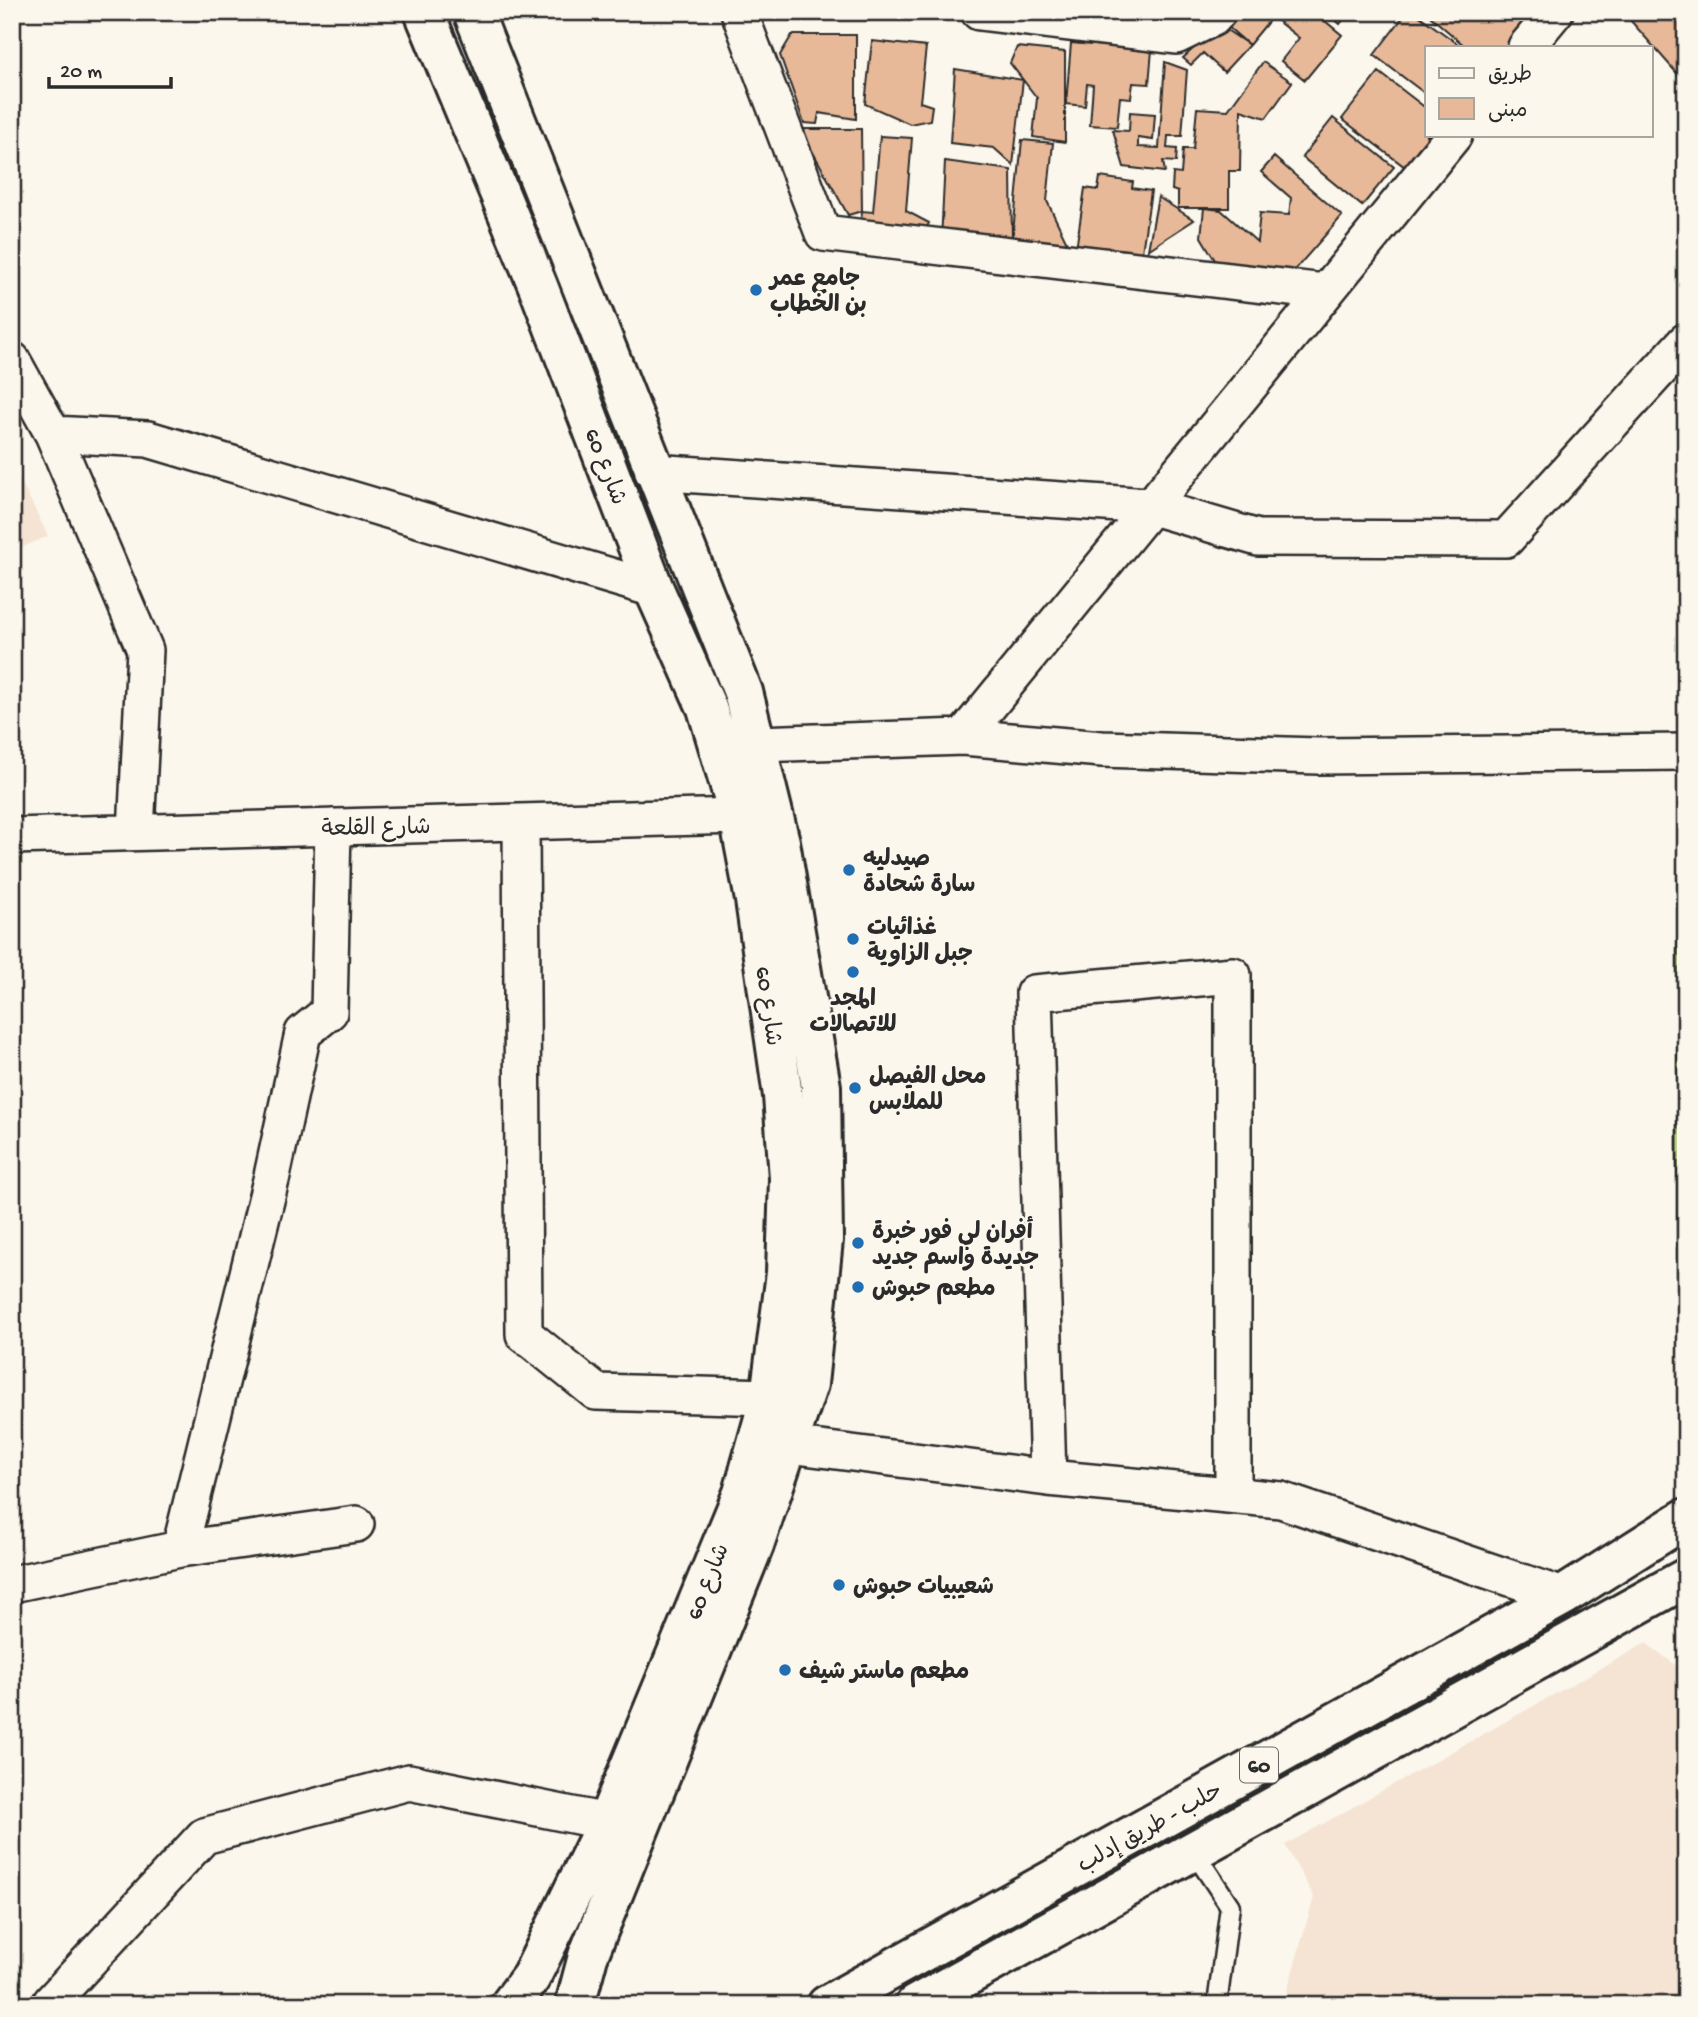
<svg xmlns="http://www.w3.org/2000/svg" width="1698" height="2017" font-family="'Gochi Hand','Playpen Sans Arabic',sans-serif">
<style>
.built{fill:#f5e4d3}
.green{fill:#bcd58c;stroke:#74805c;stroke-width:2}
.building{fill:#e8b999;stroke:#2b2b2b;stroke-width:2}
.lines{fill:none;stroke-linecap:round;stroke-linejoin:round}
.lane-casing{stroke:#2b2b2b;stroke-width:23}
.street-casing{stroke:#2b2b2b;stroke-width:40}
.primary-casing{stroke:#2b2b2b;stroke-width:44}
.lane{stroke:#fbf7ec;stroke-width:18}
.street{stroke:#fbf7ec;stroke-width:35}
.primary{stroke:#fbf7ec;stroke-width:38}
.poi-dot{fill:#1f6fb2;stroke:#fbf7ec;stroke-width:2.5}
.labels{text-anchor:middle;stroke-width:5;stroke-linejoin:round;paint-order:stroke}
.shield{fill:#fbf7ec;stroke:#696865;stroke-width:2}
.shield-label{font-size:21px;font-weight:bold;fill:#2b2b2b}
.poi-label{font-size:23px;font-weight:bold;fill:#2b2b2b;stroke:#fbf7ec;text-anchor:start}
.street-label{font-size:23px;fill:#2b2b2b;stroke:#fbf7ec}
</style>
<rect width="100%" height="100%" fill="#fbf7ec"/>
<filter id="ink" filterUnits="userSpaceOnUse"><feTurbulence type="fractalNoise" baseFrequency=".0143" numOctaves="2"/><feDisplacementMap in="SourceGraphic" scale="14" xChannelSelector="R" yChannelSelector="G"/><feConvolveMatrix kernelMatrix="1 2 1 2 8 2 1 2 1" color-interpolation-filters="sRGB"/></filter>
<g filter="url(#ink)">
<!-- built -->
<path class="built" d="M12,463L48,536L12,552Z
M1646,1643L1686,1673V2005H1283L1314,1897L1285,1845Z"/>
<!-- green -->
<path class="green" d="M1678,880H1686V1297L1677,1301Z"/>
<!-- building -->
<path class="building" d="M1108,12H1187L1178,21Z
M1226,12H1314L1342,35L1305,80L1281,61L1299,38L1272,17L1249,45L1220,20Z
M1326,12H1349L1340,24Z
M1407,12H1414L1462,47H1427V95L1374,55Z
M1433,12H1524L1533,20L1510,47H1466L1430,16Z
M1623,12H1686V75L1682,79Z
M1219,25L1249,45L1224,72L1203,53L1191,65L1183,58Z
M792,35H856V119L819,113L817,124L804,123L780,55Z
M872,41L926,47L920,102L932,106L930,120L910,124L865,104Z
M1071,43L1152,50L1149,84L1133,83L1131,98L1120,97L1117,127L1090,125L1093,85L1087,84L1085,106L1066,104Z
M1017,47L1065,52V142L1033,137L1037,98L1010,63Z
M1165,62L1187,70L1182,136H1168L1167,148L1177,149L1176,162L1163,161L1165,172L1124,167L1113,130L1129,131L1130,112L1155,114L1153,140L1138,138V147L1159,148Z
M1263,62L1292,82L1266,118L1241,110L1240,171H1229V208H1178V192L1172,190L1173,173L1181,174L1183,149H1193L1197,108L1228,110Z
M955,69L1023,80L1013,165L994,148L950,143Z
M1379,72L1427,109V135H1437L1409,170L1342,119Z
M1333,118L1394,167L1362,206L1302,157Z
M800,129H861L862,211L848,215Z
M880,136L912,138L906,211L929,223L921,237L860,233L862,211L873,212Z
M1022,140L1053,143L1047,201L1070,249L1012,243Z
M1274,157L1342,216L1286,280L1221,270L1201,237L1204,208L1221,210L1257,242L1260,213L1289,215L1291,198L1261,172Z
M945,161L1011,170L1012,243L941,241Z
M1100,177L1133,182L1132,188L1151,191L1140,266L1075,256L1085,188L1098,190Z
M1158,197L1194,220L1148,250Z"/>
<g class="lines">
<!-- lane casing -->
<g class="lane-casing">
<path id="lane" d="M1194,1852L1230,1906L1217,2005"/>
</g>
<!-- street casing -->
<g class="street-casing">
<path id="street" d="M739,12L823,233L1324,292
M979,12L1176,36L1213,18L1218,12
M1526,47L1555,12
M12,360L53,434L145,650L136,832
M53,434L148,439L654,589
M653,472L1149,506L1258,538L1506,539L1686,341
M963,737L1454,135
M757,744L963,737L1102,749L1318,756L1686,752
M521,823L524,1334L596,1392L770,1397
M12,836L739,816
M789,1445L1048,1478L1281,1500L1563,1596
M1048,1478L1034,993L1233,975V1495
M180,1549L272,1176L303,1033L329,1012L333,827
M12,1584L180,1549L356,1524
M51,2002L204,1836L409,1782L607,1822"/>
</g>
<!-- primary casing -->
<g class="primary-casing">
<path id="primary" d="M424,12L538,286L654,589L707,708L739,816L755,900L783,1096L789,1178L786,1273L770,1397L743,1493L607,1822L531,1977L510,2005
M473,12L743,692L780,842L821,1087L823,1240L808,1384L754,1545L588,1956L575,2005
M827,2005L1563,1596L1686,1518
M915,2005L1686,1578"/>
</g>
<!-- lane -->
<use href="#lane" class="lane"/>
<!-- street -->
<use href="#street" class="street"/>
<!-- primary -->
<use href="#primary" class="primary"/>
</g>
</g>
<!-- markers -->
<g class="poi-dot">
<circle cx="756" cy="290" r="7"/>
<circle cx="849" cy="870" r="7"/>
<circle cx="853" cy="939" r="7"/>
<circle cx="853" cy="972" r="7"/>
<circle cx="855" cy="1088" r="7"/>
<circle cx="858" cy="1243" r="7"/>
<circle cx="858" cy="1287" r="7"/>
<circle cx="839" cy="1585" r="7"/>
<circle cx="785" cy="1670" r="7"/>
</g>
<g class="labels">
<!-- shield labels -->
<rect class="shield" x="1240" y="1747.5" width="38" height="35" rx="5"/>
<g class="shield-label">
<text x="1259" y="1772">60</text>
</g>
<!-- poi labels -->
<g class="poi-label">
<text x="770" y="285">جامع عمر<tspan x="770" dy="26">بن الخطاب</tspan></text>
<text x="863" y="865">صيدليه<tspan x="863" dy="26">سارة شحادة</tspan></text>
<text x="867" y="934">غذائيات<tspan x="867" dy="26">جبل الزاوية</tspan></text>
<text x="853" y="1005" text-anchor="middle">المجد<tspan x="853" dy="26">للاتصالات</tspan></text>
<text x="869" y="1083">محل الفيصل<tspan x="869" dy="26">للملابس</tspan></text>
<text x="872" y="1238">أفران لي فور خبرة<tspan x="872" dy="26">جديدة واسم جديد</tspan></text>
<text x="872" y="1295">مطعم حبوش</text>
<text x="853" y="1593">شعيبيات حبوش</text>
<text x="799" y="1678">مطعم ماستر شيف</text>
</g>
<!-- street labels -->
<g class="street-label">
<text transform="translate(607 466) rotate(69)" y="8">شارع 60</text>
<text transform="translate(376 826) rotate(-1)" y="8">شارع القلعة</text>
<text transform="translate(770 1006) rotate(82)" y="8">شارع 60</text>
<text transform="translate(706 1581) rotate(-68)" y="8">شارع 60</text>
<text transform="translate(1149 1826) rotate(-29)" y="8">حلب - طريق إدلب</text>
</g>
</g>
<!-- margin -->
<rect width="1698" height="2017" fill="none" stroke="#fbf7ec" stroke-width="42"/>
<rect x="21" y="21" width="1656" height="1975" fill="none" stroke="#2b2b2b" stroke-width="2.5" filter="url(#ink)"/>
<!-- legend -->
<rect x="1425" y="46" width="228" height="91" fill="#fbf7ec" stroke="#a8a59f" stroke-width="2"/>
<rect x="1439" y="68" width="35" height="10" fill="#fbf7ec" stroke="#a8a59f" stroke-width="2"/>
<text x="1488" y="80" font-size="21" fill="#2b2b2b">طريق</text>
<rect x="1439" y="98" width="35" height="21" fill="#e8b999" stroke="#a8a59f" stroke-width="2"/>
<text x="1488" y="116" font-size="21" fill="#2b2b2b">مبنى</text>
<!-- scale -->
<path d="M49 77v10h122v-10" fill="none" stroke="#2b2b2b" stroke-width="3.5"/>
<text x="60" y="77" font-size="21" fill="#2b2b2b" stroke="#fbf7ec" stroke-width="5" paint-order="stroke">20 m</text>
</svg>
